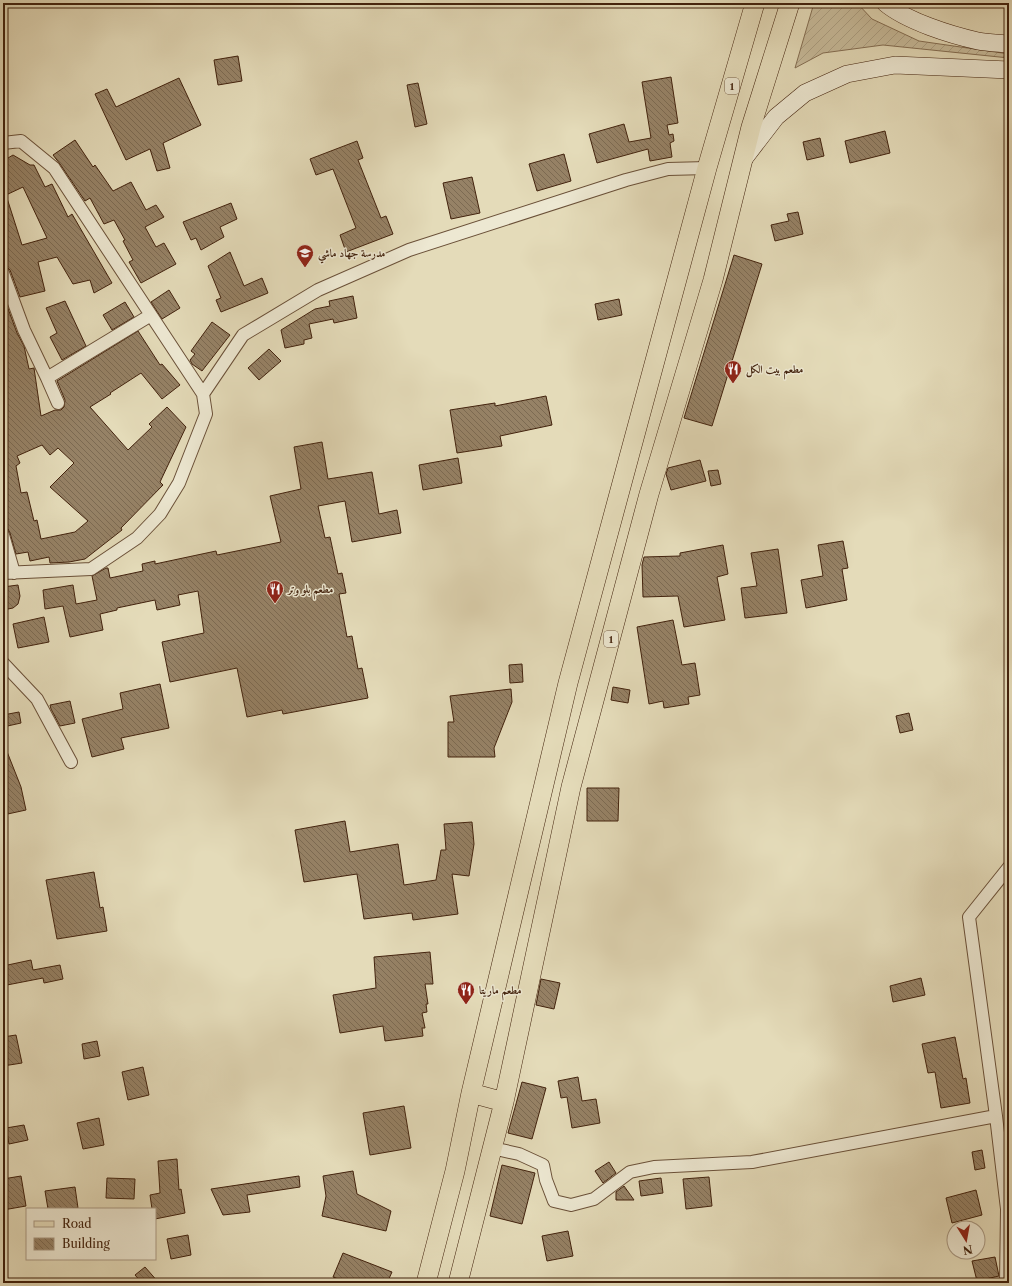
<svg xmlns="http://www.w3.org/2000/svg" width="1012" height="1286" font-family="'Libre Caslon Text',Amiri,serif">
<style>
.garden{fill:url(#garden-furrows);stroke:#856f54}
.building{fill:url(#building-back-hatch);stroke:#42220d;fill-rule:evenodd}
.lines{fill:none;stroke-linecap:round;stroke-linejoin:round}
.street-casing{stroke:#6a5038;stroke-width:14}
.secondary-casing{stroke:#42220d;stroke-width:18}
.primary-casing{stroke:#42220d;stroke-width:20}
.street{stroke:#ede8d2;stroke-width:12}
.secondary{stroke:#ede8d2;stroke-width:17}
.primary{stroke:#e4dbb9;stroke-width:19}
.labels{text-anchor:middle;stroke-width:3;stroke-linejoin:round;paint-order:stroke}
.shield{fill:#ede8d2;stroke:#755d48;stroke-width:1}
.shield-label{font-size:10px;font-weight:bold;fill:#42220d}
.poi-label{font-size:11px;font-weight:bold;fill:#42220d;stroke:#ede8d2;text-anchor:start}
</style>
<defs>
<pattern id="garden-furrows" width="10" height="10" patternUnits="userSpaceOnUse"><rect width="10" height="10" fill="#c8bc9c"/><path d="M-1 1l2-2M0 10L10 0M9 11l2-2" fill="none" stroke="#ada185"/></pattern>
<pattern id="building-back-hatch" width="6" height="6" patternUnits="userSpaceOnUse"><rect width="6" height="6" fill="#968266"/><path d="M-1 5l2 2M0 0l6 6M5-1l2 2" fill="none" stroke="#7c6a52"/></pattern>
</defs>
<rect width="100%" height="100%" fill="#e4dbb9"/>
<filter id="stains"><feTurbulence type="fractalNoise" baseFrequency=".005" numOctaves="4"/><feColorMatrix values="0 0 0 0 .2 0 0 0 0 .09 0 0 0 0 .02 0 0 0 .5 -.17"/></filter>
<radialGradient id="worn" r=".72"><stop offset=".6" stop-color="#630" stop-opacity="0"/><stop offset="1" stop-color="#630" stop-opacity=".3"/></radialGradient>
<!-- garden -->
<path class="garden" d="M814,3H857L872,19L919,41L1009,54V58L883,45L823,53L795,68Z"/>
<!-- building -->
<path class="building" d="M238,56L242,81L218,85L214,60Z
M671,77L678,123L667,125L669,135L673,134L674,141L670,143L672,157L650,161L648,149L597,163L589,134L624,124L629,142L651,138L642,82Z
M179,78L201,125L163,143L170,168L157,171L150,149L126,160L95,94L107,89L116,107Z
M418,83L427,124L415,127L407,85Z
M885,131L890,153L850,163L845,141Z
M820,138L824,156L807,160L803,142Z
M75,140L93,167L95,165L113,191L131,182L146,210L156,205L164,217L145,227L156,247L164,243L176,264L141,283L129,262L133,260L123,241L125,240L114,220L104,224L90,198L85,201L60,164L53,155Z
M357,141L363,158L358,160L381,218L386,216L393,234L346,252L340,235L356,228L333,169L316,175L310,159Z
M564,154L571,181L537,191L529,164Z
M13,155L30,165H34L45,187L52,184L68,217L72,214L112,283L94,293L90,280L73,284L57,257L38,262L45,291L20,297L10,270L7,267L3,266V161ZM23,187L47,238L22,245L6,195Z
M472,177L480,213L451,219L443,183Z
M231,203L237,219L220,227L224,237L201,250L196,238L191,240L183,222Z
M798,212L803,234L775,241L771,225L789,221L787,214Z
M230,252L244,286L262,278L268,293L221,312L216,300L221,298L208,266Z
M734,255L762,264L712,426L684,418Z
M169,290L180,308L162,319L151,302Z
M3,295L17,333L24,346L29,369L34,368L41,416L55,410H61L64,407L65,400L57,381L138,331L160,365L162,364L180,385L162,399L141,373L110,393L111,394L90,407L128,450L152,427L149,424L167,407L186,427L160,482L163,485L121,528L122,530L85,559L69,562L50,563L49,557L30,561L28,552L16,554L10,533L8,529L4,528L3,521ZM42,445L50,455L58,448L74,463L50,487L88,521L75,532L41,539L37,520L34,521L27,492L21,493L16,466L20,463L17,456Z
M353,296L357,318L334,323L333,319L309,324L312,338L304,340V344L285,348L281,330L315,309L330,306L329,301Z
M619,299L622,315L598,320L595,304Z
M65,301L86,346L62,360L50,337L57,333L46,308Z
M125,302L134,317L112,330L103,315Z
M212,322L230,335L202,371L192,364L190,360L195,354L191,351Z
M269,349L281,361L259,380L248,368Z
M546,396L552,425L500,436L502,446L457,453L450,410L495,403V406Z
M322,442L328,479L372,472L379,514L397,510L401,533L352,542L345,501L318,506L325,538L330,537L338,574L342,573L346,593L339,594L347,637L352,636L358,669L362,668L368,698L283,714L282,710L247,717L237,668L170,682L162,642L204,633L198,591L178,595L180,605L157,610L155,600L117,608V610L100,614L103,630L70,637L63,606L45,609L43,590L73,585L76,604L97,600L92,576L106,568H108L110,578L143,571L142,564L155,561V564L216,551L217,555L281,542L270,496L301,489L294,447Z
M458,458L462,483L423,490L419,465Z
M700,460L706,481L671,490L666,474L668,468Z
M718,470L721,484L711,486L708,471Z
M843,541L848,568L842,569L847,600L806,608L801,580L823,576L818,545Z
M723,545L728,574L717,577L725,620L684,627L678,596L643,597L642,565L644,557L680,556V553Z
M778,549L787,613L745,618L741,588L757,586L751,553Z
M18,585L20,596L18,604L13,608L3,610V587Z
M44,617L49,642L18,648L13,624Z
M673,620L682,665L695,663L700,695L688,697L689,704L664,708L663,701L649,704L637,627Z
M522,664L523,682L510,683L509,665Z
M160,684L169,728L121,738L124,749L92,757L82,719L123,709L120,693Z
M613,687L630,690L628,703L611,700Z
M511,689L512,702L494,748L495,757H448V722H454L450,696Z
M70,701L75,723L60,726L51,709L50,705Z
M19,712L21,723L3,727V715Z
M909,713L913,730L900,733L896,716Z
M3,744H4L21,787L26,810L3,815Z
M587,788H619L618,821H587Z
M345,821L350,852L398,844L404,885L436,880L441,850H446L444,824L472,822L474,844L469,876L452,874L458,914L413,920L412,913L364,919L357,874L304,882L295,830Z
M94,872L100,908L103,907L107,931L57,939L46,880Z
M430,952L433,984H425L428,1004H426L427,1012L422,1013L425,1028H422L423,1036L385,1041L383,1026L340,1033L333,995L376,988L374,957Z
M31,960L33,970L60,965L63,979L44,983L43,978L7,985L3,966Z
M921,978L925,995L893,1002L890,986Z
M541,979L560,983L554,1009L536,1005Z
M16,1035L22,1063L3,1066V1037Z
M955,1037L963,1079L966,1078L970,1103L941,1108L935,1072L928,1073L922,1044Z
M97,1041L100,1056L84,1059L82,1044Z
M143,1067L149,1095L128,1100L122,1072Z
M578,1077L582,1101L596,1099L600,1123L572,1128L567,1097L561,1098L558,1081Z
M522,1082L546,1088L532,1139L508,1133Z
M404,1106L411,1148L370,1155L363,1113Z
M99,1118L104,1145L83,1149L77,1123Z
M24,1125L28,1140L9,1144L6,1128Z
M982,1150L985,1168L975,1170L972,1152Z
M177,1159L179,1190L181,1189L185,1213L155,1219V1209H152L150,1195L160,1193L158,1161Z
M609,1162L616,1173L603,1183L595,1171Z
M502,1165L535,1173L522,1224L490,1216Z
M353,1171L357,1194L391,1211L386,1231L322,1216L326,1196L323,1176Z
M21,1176L26,1206L3,1210V1179Z
M299,1176L300,1187L247,1195L250,1212L223,1215L211,1189Z
M709,1177L712,1206L686,1209L683,1179Z
M107,1178L135,1179L134,1199L106,1198Z
M661,1178L663,1193L641,1196L639,1181Z
M624,1186L634,1200H616V1192Z
M75,1187L78,1208L48,1209L45,1191Z
M976,1190L982,1215L952,1223L946,1198Z
M568,1231L573,1256L547,1261L542,1236Z
M188,1235L191,1255L171,1259L167,1239Z
M343,1253L392,1272L387,1283H349L333,1277Z
M995,1257L999,1276L977,1281L972,1261Z
M145,1267L159,1283H142L135,1275Z"/>
<g class="lines">
<!-- street casing -->
<g class="street-casing">
<path id="street" d="M3,143L21,141L54,168L203,394
M3,273L24,330L47,378L58,403
M47,378L151,315
M3,535L14,573
M3,573L91,569L137,538L160,514L179,483L206,414L203,394L243,335L318,290L409,250L626,180L668,169L707,168
M3,663L37,699L71,762
M492,1148L519,1154L543,1165L546,1180L554,1201L571,1205L594,1199L630,1172L654,1167L752,1162L996,1116
M1006,1283L1007,1209L996,1116L969,917L1009,867"/>
</g>
<!-- secondary casing -->
<g class="secondary-casing">
<path id="secondary" d="M885,3C906,21 951,35 978,41C988,43 999,43 1009,44
M743,160L776,117L805,93L847,74L895,65L1009,70"/>
</g>
<!-- primary casing -->
<g class="primary-casing">
<path id="primary" d="M471,1093L504,1102
M426,1283L455,1171L471,1093L568,683L707,168L755,3
M458,1283L504,1102L571,787L649,494L713,280L751,127L790,3"/>
</g>
<!-- street -->
<use href="#street" class="street"/>
<!-- secondary -->
<use href="#secondary" class="secondary"/>
<!-- primary -->
<use href="#primary" class="primary"/>
</g>
<!-- icons -->
<defs>
<g id="school-pin" transform="scale(0.9)"><path d="M0 17L-7.5 6A9.5 9.5 0 1 1 7.5 6Z" fill="#8f2418" stroke="#ede8d2"/><path d="M0-5L7-2L0 1L-7-2ZM-4 1L0 2.5L4 1V4Q0 6-4 4Z" fill="#fff"/></g>
<g id="restaurant-pin" transform="scale(0.9)"><path d="M0 17L-7.5 6A9.5 9.5 0 1 1 7.5 6Z" fill="#8f2418" stroke="#ede8d2"/><path d="M-5-6h1v4h1v-4h1v4h1v-4h1v5L-1.5 .5V6h-2V.5L-5-1ZM5-6V6H3V1.5H1.5Q1.5-4 5-6Z" fill="#fff"/></g>
</defs>
<g fill-rule="evenodd">
<use href="#school-pin" x="305" y="253"/>
<use href="#restaurant-pin" x="733" y="369"/>
<use href="#restaurant-pin" x="275" y="589"/>
<use href="#restaurant-pin" x="466" y="990"/>
</g>
<g class="labels">
<!-- shield labels -->
<g class="shield">
<rect x="725" y="78" width="14" height="16" rx="3"/>
<rect x="604" y="631" width="14" height="16" rx="3"/>
</g>
<g class="shield-label">
<text x="732" y="90">1</text>
<text x="611" y="643">1</text>
</g>
<!-- poi labels -->
<g class="poi-label">
<text x="318" y="257">مدرسة جهاد ماشي</text>
<text x="746" y="373">مطعم بيت الكل</text>
<text x="288" y="593">مطعم بلو وتر</text>
<text x="479" y="994">مطعم ماريتا</text>
</g>
</g>
<!-- margin -->
<rect width="1012" height="1286" fill="none" stroke="#e4dbb9" stroke-width="16"/>
<rect x="4" y="4" width="1004" height="1278" fill="none" stroke="#42220d" stroke-width="2"/>
<rect x="8" y="8" width="996" height="1270" fill="none" stroke="#42220d"/>
<!-- legend -->
<rect x="26" y="1208" width="130" height="52" fill="#ede8d2" stroke="#a99983"/>
<rect x="34" y="1221" width="20" height="6" fill="#e4dbb9" stroke="#a99983"/>
<text x="62" y="1228" font-size="12" fill="#42220d">Road</text>
<rect x="34" y="1238" width="20" height="12" fill="url(#building-back-hatch)" stroke="#a99983"/>
<text x="62" y="1248" font-size="12" fill="#42220d">Building</text>
<!-- north arrow -->
<g transform="translate(966 1240) rotate(169)"><circle r="19" fill="#ede8d2" stroke="#a99983"/>
<path d="M0-3L7 15L0 10L-7 15Z" fill="#8f2418"/>
<text y="-6" font-size="11" font-weight="bold" text-anchor="middle" fill="#42220d">N</text>
</g>
<rect width="100%" height="100%" filter="url(#stains)"/>
<rect width="100%" height="100%" fill="url(#worn)"/>
</svg>
